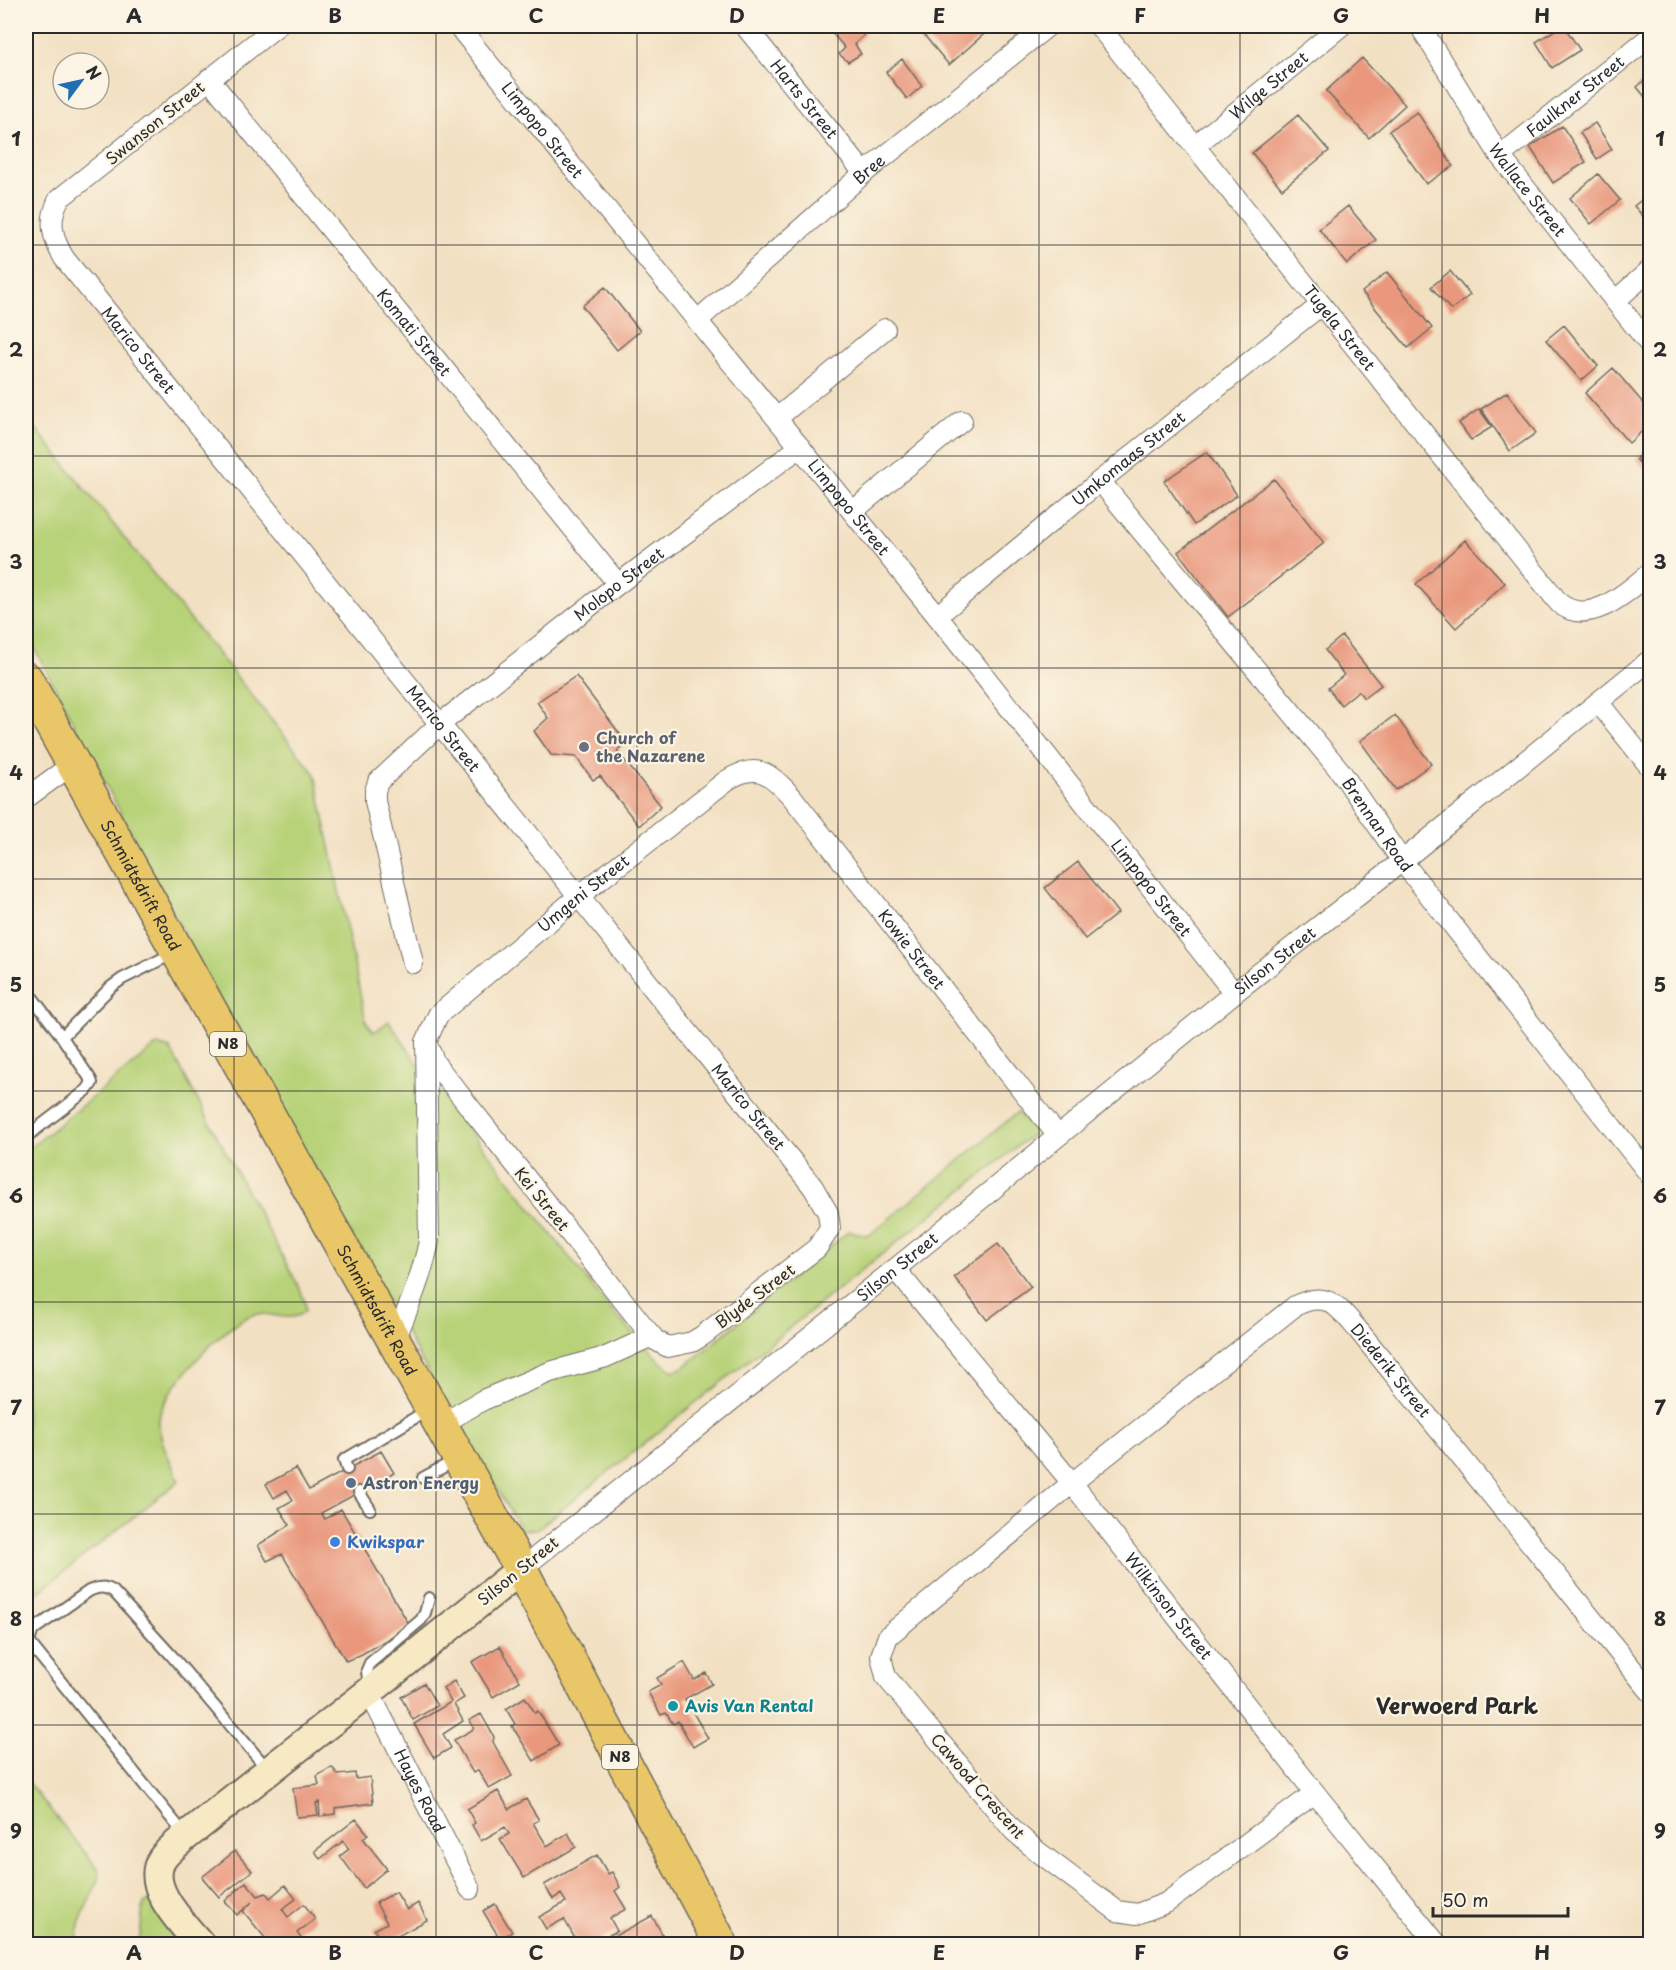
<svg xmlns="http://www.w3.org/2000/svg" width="1676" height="1970" font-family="'Playpen Sans',sans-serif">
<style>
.green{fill:#b7d278;stroke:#717e52;stroke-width:1.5}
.building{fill:#e9987d}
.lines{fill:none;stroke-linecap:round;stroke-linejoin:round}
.lane-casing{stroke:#716a60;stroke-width:14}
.street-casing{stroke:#716a60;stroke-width:22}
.secondary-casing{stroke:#716a60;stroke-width:32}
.highway-casing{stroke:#716a60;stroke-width:36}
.lane{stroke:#fff;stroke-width:10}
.street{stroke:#fff;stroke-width:20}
.secondary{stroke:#f6e9c3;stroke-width:28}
.highway{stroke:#e9c769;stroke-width:33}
.grid{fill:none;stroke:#2b2b2b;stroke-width:1.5;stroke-opacity:0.55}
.worship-dot{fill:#6b7280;stroke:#fcf5e5;stroke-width:2}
.service-dot{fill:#5c6f8a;stroke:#fcf5e5;stroke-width:2}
.shop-dot{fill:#3f7fe0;stroke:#fcf5e5;stroke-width:2}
.culture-dot{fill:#0f9aa8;stroke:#fcf5e5;stroke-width:2}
.labels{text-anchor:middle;stroke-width:4.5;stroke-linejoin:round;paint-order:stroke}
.shield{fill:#fcf5e5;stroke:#6a6863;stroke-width:1.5}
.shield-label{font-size:15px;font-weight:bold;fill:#2b2b2b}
.street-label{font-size:16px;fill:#2b2b2b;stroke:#fcf5e5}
.worship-label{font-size:16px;font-weight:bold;fill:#5b616d;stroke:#fcf5e5;text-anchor:start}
.service-label{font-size:16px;font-weight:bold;fill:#4e5e75;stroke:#fcf5e5;text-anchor:start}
.shop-label{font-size:16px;font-weight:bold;fill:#366cbe;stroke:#fcf5e5;text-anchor:start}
.culture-label{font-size:16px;font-weight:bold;fill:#0d838f;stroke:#fcf5e5;text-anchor:start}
.district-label{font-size:22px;font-weight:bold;fill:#2b2b2b;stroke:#fcf5e5}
.neatline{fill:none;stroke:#2b2b2b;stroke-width:2}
.grid-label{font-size:20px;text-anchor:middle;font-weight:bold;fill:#2b2b2b}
</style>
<rect width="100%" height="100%" fill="#fcf5e5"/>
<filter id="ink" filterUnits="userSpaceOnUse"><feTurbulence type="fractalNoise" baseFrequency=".0167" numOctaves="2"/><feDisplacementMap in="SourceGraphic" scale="12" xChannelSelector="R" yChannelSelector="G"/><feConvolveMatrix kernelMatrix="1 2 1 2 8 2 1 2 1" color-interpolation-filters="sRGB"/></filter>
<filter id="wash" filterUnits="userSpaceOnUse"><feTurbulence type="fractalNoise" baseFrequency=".008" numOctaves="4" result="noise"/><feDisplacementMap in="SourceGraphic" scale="24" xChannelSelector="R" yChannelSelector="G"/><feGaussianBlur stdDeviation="1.35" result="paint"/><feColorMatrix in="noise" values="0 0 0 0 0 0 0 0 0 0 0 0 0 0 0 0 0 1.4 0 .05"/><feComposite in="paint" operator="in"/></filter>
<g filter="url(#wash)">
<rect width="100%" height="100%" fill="#f2e0c2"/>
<!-- green -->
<path class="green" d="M26,416L315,774L366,1022L374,1032L389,1021L420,1067L611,1310L661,1362L673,1371L684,1367L849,1231L868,1236L1018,1112L1034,1133L537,1529L521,1530L420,1358L198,961L26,632Z
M157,1045L170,1049L299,1287L305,1303V1311C291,1325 269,1310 252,1315C226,1323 159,1394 159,1420C158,1440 172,1463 179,1481L26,1602V1151Z
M26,1780L100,1871C97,1894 70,1925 80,1944H26Z
M150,1900L185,1944H138C143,1931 140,1916 144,1903Z"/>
<g id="blocks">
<!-- building -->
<path class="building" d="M826,26H858L865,34L855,44L861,54L848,62L839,54L845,48Z
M935,26H993L949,65L924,35Z
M1561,26H1564L1580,50L1552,68L1536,42Z
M1362,58L1405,105L1369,138L1326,91Z
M902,59L922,86L907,99L886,72Z
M1650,75V103L1637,87Z
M1417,112L1453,166L1426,184L1389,131Z
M1298,115L1329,151L1282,189L1252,153Z
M1595,123L1612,149L1597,159L1580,133Z
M1562,126L1586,162L1553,183L1530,147Z
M1598,174L1620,200L1591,224L1570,198Z
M1645,197L1650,203V224L1634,206Z
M1348,206L1376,240L1347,264L1319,229Z
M1450,271L1470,295L1451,310L1431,287Z
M1387,272L1432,328L1408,348L1362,292Z
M605,287L640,331L617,350L582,306Z
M1564,325L1598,366L1581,381L1546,340Z
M1613,368L1650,411V424L1629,443L1585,393Z
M1507,392L1536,433L1510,451L1481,409Z
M1479,409L1492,427L1471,440L1459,423Z
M1650,445V475L1636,459Z
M1207,452L1237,495L1194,525L1164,481Z
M1274,479L1324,543L1228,617L1178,552Z
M1465,540L1505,583L1456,628L1416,584Z
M1342,636L1381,685L1364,698L1358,691L1341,705L1328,688L1344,675L1325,650Z
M576,676L626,742L617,751L661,806L639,826L600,776L593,780L576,757L551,755L534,731L548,718L537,702Z
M1395,715L1431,764L1396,790L1360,741Z
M1078,862L1118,913L1085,939L1045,888Z
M998,1244L1031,1287L987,1320L954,1277Z
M381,1451L394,1473L321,1513L325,1519L341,1509L410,1626L362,1654L346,1661L282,1554L267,1561L258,1545L290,1525L279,1508L293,1500L287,1490L274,1498L266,1484L296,1468L309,1490Z
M500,1646L520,1681L493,1697L472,1662Z
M684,1662L694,1680L706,1673L712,1684L685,1699L708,1738L693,1747L678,1721L673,1724L666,1713L661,1715L648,1692L661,1685L657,1678Z
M454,1681L464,1698L454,1704L463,1721L443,1734L451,1748L434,1758L414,1724L451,1702L443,1688Z
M424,1683L437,1706L413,1720L401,1697Z
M525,1697L535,1713L538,1711L559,1745L534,1761L512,1726L515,1724L506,1709Z
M481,1714L494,1737L493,1742L512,1776L489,1789L478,1770L473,1773L454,1740L474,1729L470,1720Z
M332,1767L338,1775L355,1773L356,1779L370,1777L373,1803L335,1808V1814L320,1816L319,1802L316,1803L318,1815L297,1817L293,1788L319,1785L317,1776Z
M498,1791L509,1809L526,1799L539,1820L533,1823L547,1846L568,1833L576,1847L524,1878L500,1839L509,1834L505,1827L481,1841L472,1825L475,1823L467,1809Z
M356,1819L368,1834L363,1838L387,1869L364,1888L340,1856L349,1849L343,1841L320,1859L315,1851Z
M235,1851L252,1871L219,1897L202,1877Z
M597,1855L608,1874L612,1872L620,1887L615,1891L626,1909L610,1918L617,1931L593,1944H578L564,1919L546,1929L539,1917L566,1902L561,1894L553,1899L544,1885Z
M246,1882L258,1896L266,1893L270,1898L285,1885L296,1899L282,1909L288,1917L304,1904L315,1919L297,1933L303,1941L298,1944H270L243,1911L252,1902L237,1915L225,1901Z
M396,1892L407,1910L418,1903L427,1920L383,1944L374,1930L387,1923L376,1903Z
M495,1904L512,1932L500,1939L483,1911Z
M652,1916L665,1939L656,1944H612L609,1939Z
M488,1937L493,1944H476Z"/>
</g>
</g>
<g filter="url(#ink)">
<use href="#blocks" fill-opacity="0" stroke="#716a60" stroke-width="1.5"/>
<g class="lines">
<!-- lane casing -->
<g class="lane-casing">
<path id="lane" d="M26,989L62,1037L111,987L122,979L174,953
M26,1137L87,1090L92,1083L91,1080L62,1037
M347,1469L344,1460L428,1410
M423,1478L456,1460
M359,1492L370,1509
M369,1689L367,1670L370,1663L421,1620L425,1613L429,1598
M185,1835L32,1646L29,1641L33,1630L89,1591C98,1587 104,1586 113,1591L172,1656L269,1771"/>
</g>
<!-- street casing -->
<g class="street-casing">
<g id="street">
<path id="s1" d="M277,26L59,199C48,220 52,238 64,258L813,1187L828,1213L830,1228L817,1248L702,1336L692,1342L668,1347L655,1340L645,1328L445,1076L435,1063L426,1042"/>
<path id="s2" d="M458,26L937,616L1234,993"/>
<path id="s3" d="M745,26L864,173"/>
<path id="s4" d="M1099,26L1559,603C1589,628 1627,592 1650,573"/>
<path id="s5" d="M1420,26L1500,156L1650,345"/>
<path id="s6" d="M209,79L618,584"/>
<path id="s7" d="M1196,145L1341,26"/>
<path id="s8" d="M1500,156L1650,37"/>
<path d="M1615,301L1650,270"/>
<path id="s9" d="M698,320L864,173L1048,26"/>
<path d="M777,418L885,329"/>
<path id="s10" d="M1100,481L1341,772L1402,861L1650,1175"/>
<path d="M853,511L962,421"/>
<path id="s11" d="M937,616L1100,481L1321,305"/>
<path d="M1598,702L1650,767"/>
<path d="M26,798L73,764"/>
<path id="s12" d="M413,963L375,801V791L378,782L440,724L618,584L800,447"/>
<path id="s13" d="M895,1269L1072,1483L1315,1793L1437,1944"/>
<path id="s14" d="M394,1342C408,1309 422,1276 429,1241L426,1042L438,1015L579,896L726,781C757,761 770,773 792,797L1058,1136"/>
<path d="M440,1425L483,1400L550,1372L606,1357L652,1336"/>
<path id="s15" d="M520,1570L895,1269L1234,993L1402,861L1650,660"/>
<path id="s16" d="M369,1692L470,1889"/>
<path id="s17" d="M1315,1793L1166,1903L1137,1914L1117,1911L1037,1851L1014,1831L886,1677L881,1656L888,1636L1072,1483L1295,1306C1328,1289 1338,1307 1359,1331L1650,1691"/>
</g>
</g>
<!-- secondary casing -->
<g class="secondary-casing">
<path id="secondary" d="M200,1944C184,1925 144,1887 162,1859C168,1850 178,1843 186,1836L369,1692L520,1570"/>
</g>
<!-- highway casing -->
<g class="highway-casing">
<g id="highway">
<path id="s18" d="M26,679L511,1551L721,1944"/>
</g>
</g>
<!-- lane -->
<use href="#lane" class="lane"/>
<!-- street -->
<use href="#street" class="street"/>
<!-- secondary -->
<use href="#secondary" class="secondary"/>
<!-- highway -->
<use href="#highway" class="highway"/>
</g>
</g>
<!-- grid -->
<path class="grid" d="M234,26V1944M436,26V1944M637,26V1944M838,26V1944M1039,26V1944M1240,26V1944M1442,26V1944M26,245H1650M26,456H1650M26,668H1650M26,879H1650M26,1091H1650M26,1302H1650M26,1514H1650M26,1725H1650"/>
<!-- markers -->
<circle class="worship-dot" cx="584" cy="747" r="6"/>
<circle class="service-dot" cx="351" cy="1483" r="6"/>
<circle class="shop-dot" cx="335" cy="1542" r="6"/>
<circle class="culture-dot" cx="673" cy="1706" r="6"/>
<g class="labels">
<!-- shield labels -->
<g class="shield">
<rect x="210" y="1032" width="36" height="24" rx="4.5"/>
<rect x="602" y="1745" width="36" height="24" rx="4.5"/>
</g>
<g class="shield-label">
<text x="228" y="1049">N8</text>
<text x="620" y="1762">N8</text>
</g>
<!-- street labels -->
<g class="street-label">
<text dy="6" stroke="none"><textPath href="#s7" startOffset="94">Wilge Street</textPath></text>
<text dy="6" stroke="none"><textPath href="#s8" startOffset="96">Faulkner Street</textPath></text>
<text dy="6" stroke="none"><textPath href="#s3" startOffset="94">Harts Street</textPath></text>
<text transform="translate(155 123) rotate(-39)" y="6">Swanson Street</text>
<text dy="6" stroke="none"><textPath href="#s2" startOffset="134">Limpopo Street</textPath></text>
<text dy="6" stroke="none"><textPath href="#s9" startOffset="228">Bree</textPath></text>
<text dy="6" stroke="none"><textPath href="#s5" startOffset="196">Wallace Street</textPath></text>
<text dy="6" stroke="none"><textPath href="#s4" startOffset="386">Tugela Street</textPath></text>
<text dy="6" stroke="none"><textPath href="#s6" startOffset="326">Komati Street</textPath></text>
<text dy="6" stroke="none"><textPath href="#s1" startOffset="459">Marico Street</textPath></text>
<text dy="6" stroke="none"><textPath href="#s11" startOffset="248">Umkomaas Street</textPath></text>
<text dy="6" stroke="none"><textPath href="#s2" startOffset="620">Limpopo Street</textPath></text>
<text dy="6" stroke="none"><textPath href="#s12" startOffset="498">Molopo Street</textPath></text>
<text dy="6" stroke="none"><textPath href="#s1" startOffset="945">Marico Street</textPath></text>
<text dy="6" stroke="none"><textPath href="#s10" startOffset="442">Brennan Road</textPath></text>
<text dy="6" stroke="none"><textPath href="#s18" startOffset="236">Schmidtsdrift Road</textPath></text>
<text dy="6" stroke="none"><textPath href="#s2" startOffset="1106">Limpopo Street</textPath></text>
<text dy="6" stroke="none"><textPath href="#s14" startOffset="525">Umgeni Street</textPath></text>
<text dy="6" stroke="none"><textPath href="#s14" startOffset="978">Kowie Street</textPath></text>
<text dy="6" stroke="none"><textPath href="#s15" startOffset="970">Silson Street</textPath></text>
<text dy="6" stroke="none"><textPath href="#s1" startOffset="1431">Marico Street</textPath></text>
<text transform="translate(542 1199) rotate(51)" y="6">Kei Street</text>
<text dy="6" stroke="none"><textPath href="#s15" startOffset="484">Silson Street</textPath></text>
<text transform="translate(755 1296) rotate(-37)" y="6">Blyde Street</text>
<text dy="6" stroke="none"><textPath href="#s18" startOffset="722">Schmidtsdrift Road</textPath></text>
<text dy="6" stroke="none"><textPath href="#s17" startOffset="1262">Diederik Street</textPath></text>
<text transform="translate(518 1571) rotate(-39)" y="6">Silson Street</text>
<text dy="6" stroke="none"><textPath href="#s13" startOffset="434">Wilkinson Street</textPath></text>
<text transform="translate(978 1786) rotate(49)" y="6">Cawood Crescent</text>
<text dy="6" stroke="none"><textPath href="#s16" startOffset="111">Hayes Road</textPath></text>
</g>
<!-- worship labels -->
<g class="worship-label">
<text x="596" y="744">Church of<tspan x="596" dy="18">the Nazarene</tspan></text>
</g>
<!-- service labels -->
<g class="service-label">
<text x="363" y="1489">Astron Energy</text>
</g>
<!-- shop labels -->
<g class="shop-label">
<text x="347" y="1548">Kwikspar</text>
</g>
<!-- culture labels -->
<g class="culture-label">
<text x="685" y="1712">Avis Van Rental</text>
</g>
<!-- district labels -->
<g class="district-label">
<text x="1457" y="1714">Verwoerd Park</text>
</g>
</g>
<!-- margin -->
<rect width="1676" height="1970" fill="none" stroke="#fcf5e5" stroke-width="66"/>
<!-- north arrow -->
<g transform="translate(81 81) rotate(57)"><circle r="28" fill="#fcf5e5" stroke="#a8a49b" stroke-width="1.5"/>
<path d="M0-4.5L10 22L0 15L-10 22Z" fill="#1f6fb2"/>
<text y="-9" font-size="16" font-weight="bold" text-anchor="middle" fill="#2b2b2b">N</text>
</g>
<!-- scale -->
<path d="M1433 1907v9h135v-9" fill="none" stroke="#2b2b2b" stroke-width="3"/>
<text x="1442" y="1907" font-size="18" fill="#2b2b2b" stroke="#fcf5e5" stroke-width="4.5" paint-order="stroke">50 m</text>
<rect x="33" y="33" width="1610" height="1904" class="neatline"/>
<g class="grid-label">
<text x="134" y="23">A</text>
<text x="335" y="23">B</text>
<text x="536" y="23">C</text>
<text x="737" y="23">D</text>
<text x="939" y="23">E</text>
<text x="1140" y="23">F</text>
<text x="1341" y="23">G</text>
<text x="1542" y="23">H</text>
<text x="16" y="146">1</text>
<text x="1660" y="146">1</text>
<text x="16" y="357">2</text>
<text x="1660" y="357">2</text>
<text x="16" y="569">3</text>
<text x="1660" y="569">3</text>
<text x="16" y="780">4</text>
<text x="1660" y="780">4</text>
<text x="16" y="992">5</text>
<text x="1660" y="992">5</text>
<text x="16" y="1203">6</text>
<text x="1660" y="1203">6</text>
<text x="16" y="1415">7</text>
<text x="1660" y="1415">7</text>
<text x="16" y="1626">8</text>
<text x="1660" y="1626">8</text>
<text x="16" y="1838">9</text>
<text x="1660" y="1838">9</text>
<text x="134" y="1960">A</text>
<text x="335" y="1960">B</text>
<text x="536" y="1960">C</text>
<text x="737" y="1960">D</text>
<text x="939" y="1960">E</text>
<text x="1140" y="1960">F</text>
<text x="1341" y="1960">G</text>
<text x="1542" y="1960">H</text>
</g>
</svg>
